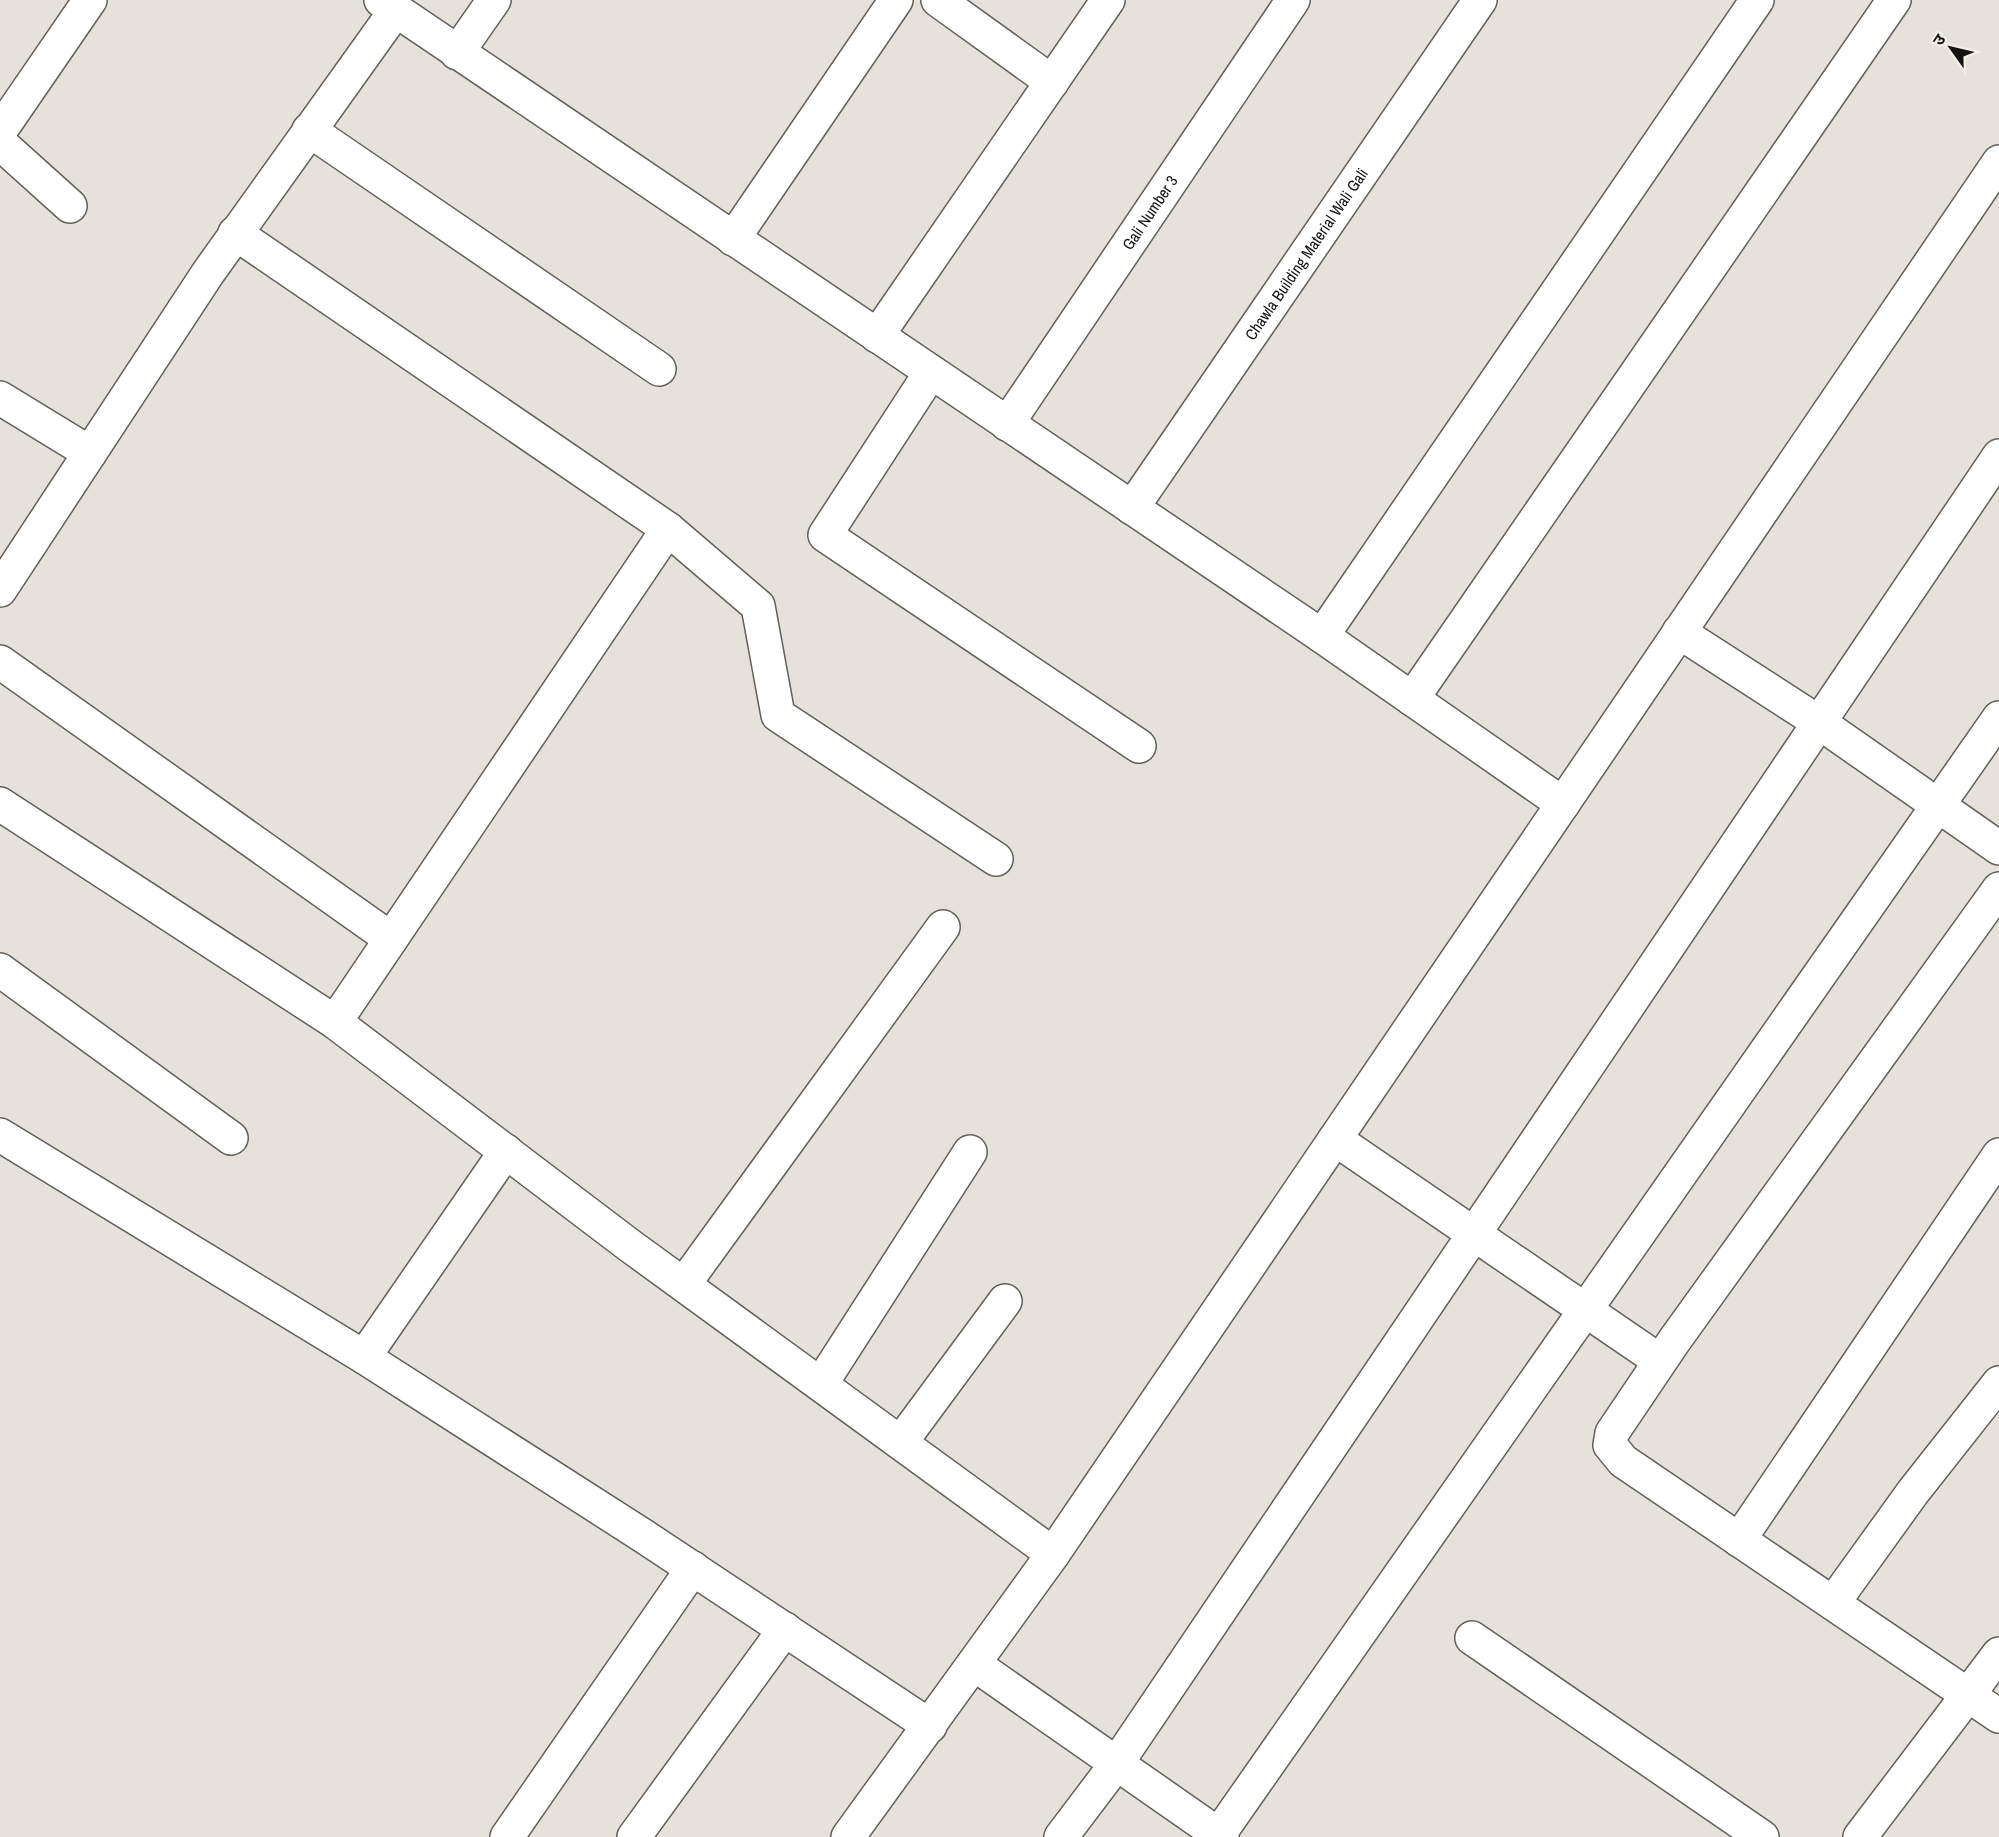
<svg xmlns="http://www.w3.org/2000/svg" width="1999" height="1837" font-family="'Archivo Narrow','Noto Sans Devanagari',sans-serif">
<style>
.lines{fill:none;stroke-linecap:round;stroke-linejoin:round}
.minor-casing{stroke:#635f59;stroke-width:36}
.minor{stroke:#fff;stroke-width:33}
.labels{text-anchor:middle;stroke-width:6;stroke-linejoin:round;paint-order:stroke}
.street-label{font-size:16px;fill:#151311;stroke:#f3efe7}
</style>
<rect width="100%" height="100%" fill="#e6e1da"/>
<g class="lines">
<!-- minor casing -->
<g class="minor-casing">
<g id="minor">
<path d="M381,0L1322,636L1563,804"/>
<path d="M938,0L1052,82"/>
<path d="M457,53L494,0"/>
<path d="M309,130L659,369"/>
<path d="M0,131L90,0"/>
<path d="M0,143L70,206"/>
<path d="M235,233L668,529L758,606L778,715L996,859"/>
<path d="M733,239L896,0"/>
<path d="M877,336L1108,0"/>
<path d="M931,372L825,535L1139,746"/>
<path d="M0,398L90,453"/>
<path id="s1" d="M1007,424L1293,0"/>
<path id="s2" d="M1132,508L1480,0"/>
<path d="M0,590L208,273L396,10"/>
<path d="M1679,632L1820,723L1999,848"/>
<path d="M1322,636L1757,0"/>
<path d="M0,662L391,939"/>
<path d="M1412,699L1894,0"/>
<path d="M0,804L335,1022L629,1245L1053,1554"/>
<path d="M1999,889L1674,1341L1612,1433L1610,1445L1623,1461L1999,1716"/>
<path d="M0,970L231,1138"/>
<path d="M335,1022L668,529"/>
<path d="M0,1135L364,1357L645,1537L930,1726"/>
<path d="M1335,1139L1660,1361"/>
<path d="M684,1284L943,927"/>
<path d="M364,1357L506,1151"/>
<path d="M821,1384L970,1152"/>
<path d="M901,1442L1005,1301"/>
<path d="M1739,1540L1999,1155"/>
<path d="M1833,1603L1913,1492L1999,1383"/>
<path d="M1472,1638L1762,1837"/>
<path d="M974,1664L1222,1837"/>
<path d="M507,1837L693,1568"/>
<path d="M634,1837L785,1629"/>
<path d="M848,1837L1053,1554L1999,162"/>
<path d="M1061,1837L1117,1763L1999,456"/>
<path d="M1217,1837L1999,718"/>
<path d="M1860,1837L1999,1654"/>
</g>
</g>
<!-- minor -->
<use href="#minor" class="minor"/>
</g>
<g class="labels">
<!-- street labels -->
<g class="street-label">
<text dy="6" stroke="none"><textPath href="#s1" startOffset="255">Gali Number 3</textPath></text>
<text dy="6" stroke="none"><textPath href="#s2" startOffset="308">Chawla Building Material Wali Gali</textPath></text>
</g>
</g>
<!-- north arrow -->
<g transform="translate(1951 48) rotate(304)" stroke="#f3efe7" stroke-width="4.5" paint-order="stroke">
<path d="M0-4.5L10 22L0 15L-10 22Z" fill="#151311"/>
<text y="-9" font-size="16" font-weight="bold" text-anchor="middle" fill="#151311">उ</text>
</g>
</svg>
